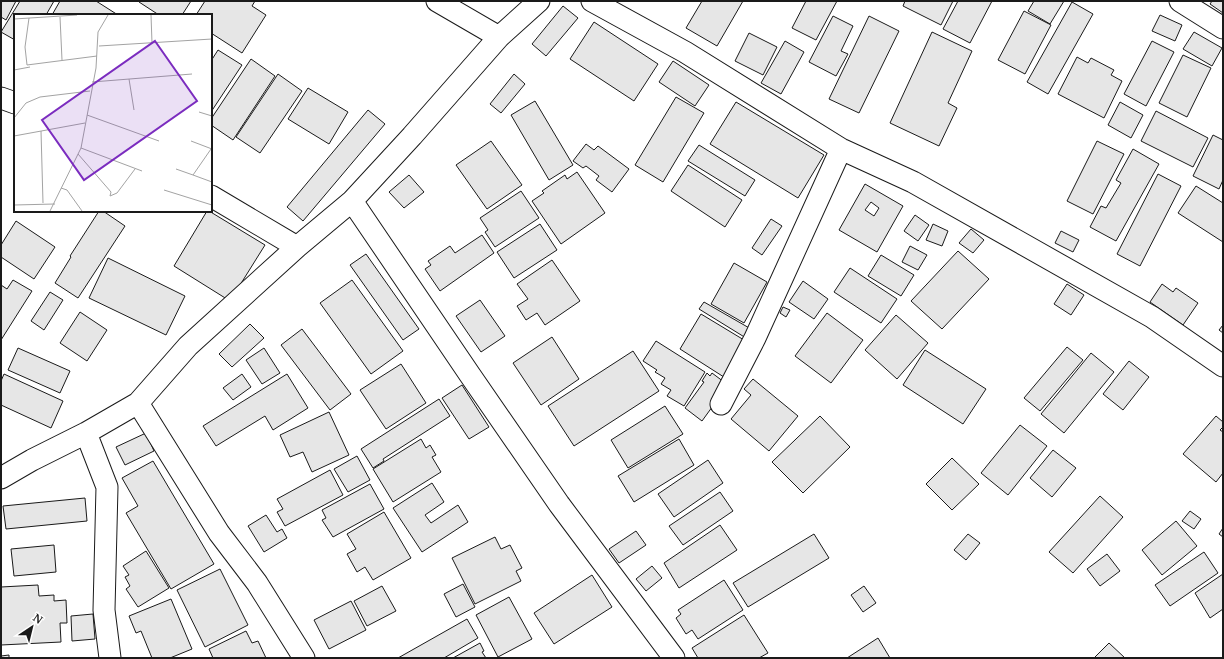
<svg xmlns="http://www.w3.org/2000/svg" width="1224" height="659" font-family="'Noto Serif',serif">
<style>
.building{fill:#e6e6e6;stroke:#1a1a1a;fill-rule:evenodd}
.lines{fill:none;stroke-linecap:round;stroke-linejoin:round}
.minor-casing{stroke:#1a1a1a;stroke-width:23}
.minor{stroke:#fff;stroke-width:21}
.inset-road{fill:none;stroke:#a3a3a3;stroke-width:1}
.view{fill:#7b2cbf;fill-opacity:0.15;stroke:#7b2cbf;stroke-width:2}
.inset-edge{fill:none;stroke:#1a1a1a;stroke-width:2}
</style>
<rect width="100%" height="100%" fill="#fff"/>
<!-- building -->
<path class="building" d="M1,1H16L6,20L1,17Z
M20,1H54L46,15H15V40L1,32Z
M60,1H96L118,15H52Z
M139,1H191L182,15H159L139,2Z
M205,1H255L252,6L266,15L242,53L211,33V15H196Z
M702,1H743L717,46L686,28Z
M806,1H837L816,40L792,28Z
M905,1H953L941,25L903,6Z
M958,1H992L970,43L943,29Z
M1034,1H1064L1050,24L1028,11Z
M1212,1H1223V13L1210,4Z
M1072,2L1093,14L1048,94L1027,82Z
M563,6L578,18L546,56L532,44Z
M1024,11L1051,25L1025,74L998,60Z
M1160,15L1182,25L1175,41L1152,31Z
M833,16L853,26L841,51L848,54L836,76L809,62Z
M869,16L899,31L859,113L829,99Z
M594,22L658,64L634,101L570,59Z
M932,32L972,51L948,103L957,108L939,146L890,123Z
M1194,32L1222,48L1212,66L1183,49Z
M749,33L777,47L763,75L735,61Z
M785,41L804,52L781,94L761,83Z
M1152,41L1174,52L1146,106L1124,94Z
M218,50L242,65L211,112V61Z
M1183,55L1211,68L1187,117L1159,103Z
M1077,57L1088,63L1091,58L1114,70L1111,75L1122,81L1104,118L1058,94Z
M251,59L275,76L233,140L211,125V119Z
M673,61L709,85L695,106L659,82Z
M278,74L302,91L260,153L236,137Z
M514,74L525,84L501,113L490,104Z
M308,88L348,112L329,144L288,119Z
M676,97L704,113L663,182L635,165Z
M535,101L573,165L549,180L511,115Z
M736,102L824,155L798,198L710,144Z
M1120,102L1143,115L1131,138L1108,125Z
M368,110L385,124L303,221L287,207Z
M1156,111L1208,138L1193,167L1141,141Z
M1213,135L1223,140V180L1219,189L1193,176Z
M491,141L522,185L487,209L456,165Z
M1097,141L1124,154L1093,214L1067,201Z
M586,144L594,150L598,146L629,169L612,192L596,180L599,176L586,166L583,168L573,161Z
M699,145L755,180L745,196L688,161Z
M1133,149L1159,164L1116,241L1090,227L1101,206L1106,208L1121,183L1116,180Z
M688,165L742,200L725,227L671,191Z
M577,172L605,213L561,244L532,201L544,193L542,191L565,175L567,179Z
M1158,174L1181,186L1140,266L1117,254Z
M409,175L424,192L404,208L389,192Z
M865,184L903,206L877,252L839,230ZM871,202L879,208L874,216L865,210Z
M1196,186L1223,203V242L1178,213Z
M521,191L539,218L495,247L485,232L488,230L480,218Z
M99,211H103L125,226L78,298L55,283L71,257L70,256Z
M207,211H209L265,245L230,301L174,266Z
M915,215L929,225L918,241L904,231Z
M771,219L782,226L762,255L752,248Z
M16,221L55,247L34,279L1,257V245Z
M540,224L557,250L514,278L497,252Z
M933,224L948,231L942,246L926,240Z
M971,229L984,240L973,253L959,243Z
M1061,231L1079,240L1073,252L1055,243Z
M482,235L494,253L440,291L425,269L431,265L428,261L450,246L455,253Z
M910,246L927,255L918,270L902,262Z
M958,251L989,279L942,329L911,301Z
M366,254L419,329L403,340L350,265Z
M881,255L914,275L901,296L868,276Z
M108,258L185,296L166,335L89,298Z
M552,260L580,301L545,325L537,313L526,320L517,306L528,299L517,284Z
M734,263L767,282L744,323L711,304Z
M850,268L897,299L881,323L834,292Z
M13,280L32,291L1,340V285L7,289Z
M352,280L403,351L371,374L320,303Z
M803,281L828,299L814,319L789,302Z
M1067,284L1084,295L1071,315L1054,304Z
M1162,284L1173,292L1176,288L1198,303L1183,325L1150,302Z
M50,292L63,300L44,330L31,321Z
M480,300L505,336L481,352L456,316Z
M704,302L751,329L746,338L699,309Z
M783,307L790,310L786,317L780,313Z
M80,312L107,330L87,361L60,343Z
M827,313L863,340L831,383L795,356Z
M701,314L749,343L727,379L680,349Z
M896,315L928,343L897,379L865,350Z
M250,324L264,338L232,367L219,354Z
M1223,325V333L1219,330Z
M302,329L351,394L330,410L281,345Z
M552,337L579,379L541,405L513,363Z
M656,341L705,372L684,406L667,396L671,390L661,384L665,378L655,372L657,370L643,361Z
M1067,347L1083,360L1040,411L1024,398Z
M18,348L70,371L60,393L8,370Z
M264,348L280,373L262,384L246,360Z
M925,350L986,389L963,424L903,385Z
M633,351L659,391L574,446L548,406Z
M1091,353L1114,372L1064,433L1041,414Z
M1129,361L1149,377L1123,410L1103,394Z
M401,364L426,403L386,429L360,390Z
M707,373L710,376L712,373L728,385L702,421L685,408L704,382L702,381Z
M4,374L63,401L51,428L1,405V381Z
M242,374L251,387L233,400L223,388Z
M287,374L308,408L273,430L265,416L216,446L203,426Z
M753,379L798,416L769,451L731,419L751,395L744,389Z
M462,385L489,427L469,439L442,398Z
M439,399L450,416L383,459L384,461L373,468L361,449Z
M665,406L683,434L628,468L611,440Z
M329,412L349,455L312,472L303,452L290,457L280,435Z
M820,416L850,447L803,493L772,462Z
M1216,416L1223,422V427L1220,430L1223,432V473L1216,482L1183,454Z
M1020,425L1047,446L1008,495L981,473Z
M146,433L154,451L125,465L116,447Z
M421,439L426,448L430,445L436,455L432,457L441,472L393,502L373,469Z
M679,439L694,465L634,502L618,476Z
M1053,450L1076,468L1052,497L1030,478Z
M357,456L370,480L348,492L334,469Z
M952,458L979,484L952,510L926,484Z
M708,460L723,483L674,517L658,494Z
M153,461L214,564L171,589L126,513L138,506L122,478Z
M330,470L343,495L285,526L277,512L283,509L277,499Z
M432,483L444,502L425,515L431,523L458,505L468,522L422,552L393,508Z
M370,484L384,509L333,537L322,520L326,518L322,510Z
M720,492L733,511L683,545L669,526Z
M1100,496L1123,517L1073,573L1049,552Z
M85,498L87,521L6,529L3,506Z
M1190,511L1201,519L1194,529L1182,521Z
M384,512L411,558L373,580L365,567L357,572L347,554L356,549L347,534Z
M266,515L277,532L282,529L287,538L264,552L248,526Z
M1176,521L1197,546L1162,575L1142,550Z
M720,525L737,550L679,588L664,563Z
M1223,528V537L1219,534Z
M636,531L646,545L619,563L609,549Z
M814,534L829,558L748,607L733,583Z
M968,534L980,543L966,560L954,550Z
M495,537L501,549L510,545L522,568L516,571L521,581L475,604L452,558Z
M54,545L56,572L14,576L11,549Z
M146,551L169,588L138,607L126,589L130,586L125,577L129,575L123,566Z
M1204,552L1218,573L1170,606L1155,585Z
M1107,554L1120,571L1100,586L1087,569Z
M652,566L662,578L646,591L636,579Z
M220,569L248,625L205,647L177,590Z
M1223,574V609L1210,618L1195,593Z
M592,575L612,607L554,644L534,613Z
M724,580L743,610L698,639L692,630L686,634L676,618L681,614L678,610Z
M463,584L475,607L456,617L444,594Z
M38,585L39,596L54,595V601L66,600L67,623H60L61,642L1,645V587Z
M382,586L396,611L367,626L354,601Z
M864,586L876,603L863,612L851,595Z
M509,597L532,639L498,657L476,615Z
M171,599L192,649L170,658H152L141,631L136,633L129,616Z
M351,601L366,630L329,649L314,620Z
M93,614L95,639L72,641L71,616Z
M744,615L768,653L759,658H698L692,648Z
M467,619L478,638L444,658H398Z
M246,631L252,643L258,641L266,658H213L209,649Z
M878,638L890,658H847Z
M480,643L484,651L482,652L486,658H453Z
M1109,643L1125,658H1094Z
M9,655V658H1V656Z"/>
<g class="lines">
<!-- minor casing -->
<g class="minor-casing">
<path id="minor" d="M437,1L499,37
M592,1L685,52L841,149L913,182L1152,317L1223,366
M1180,1L1223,28
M1,98L15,103
M211,196L297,247
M352,201L470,375L559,504L674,658
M138,403L219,533L257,583L304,658
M721,404L755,338L841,149
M86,433L107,487L104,610L110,658
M1,478L32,460L86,433L138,403L188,346L297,247L352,201L412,136L499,37L539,1"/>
</g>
<!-- minor -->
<use href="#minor" class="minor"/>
</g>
<!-- overview -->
<g transform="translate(14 14)">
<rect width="198" height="198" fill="#fff"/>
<path class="inset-road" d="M137,1L138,29M46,3L48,46M15,4L11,33L13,51L83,42M0,5L63,1M85,32L198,25M0,56L16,53M115,65L120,96M78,68L178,60M185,98L198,102M73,101L145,127M0,104L12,89L26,83L76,77M27,117L29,189M0,122L71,109M177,127L198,135M67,134L128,157M64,140L97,178L96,182L103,179L121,155M162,155L179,161L197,135M179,161L198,168M47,174L53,176L68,197M150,176L198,191M0,191L41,190M36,197L67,134L82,54L84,18L94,1"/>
<path class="view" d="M141,27L183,87L70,166L28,106Z"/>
<rect width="198" height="198" class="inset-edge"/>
</g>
<!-- border -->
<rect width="1224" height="659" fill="none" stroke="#1a1a1a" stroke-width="4"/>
<!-- north arrow -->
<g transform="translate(32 627) rotate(35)" stroke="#ffffff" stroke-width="3" paint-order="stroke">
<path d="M0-3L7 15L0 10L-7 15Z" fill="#1a1a1a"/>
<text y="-6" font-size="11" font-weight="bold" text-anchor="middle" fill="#1a1a1a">N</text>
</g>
</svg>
